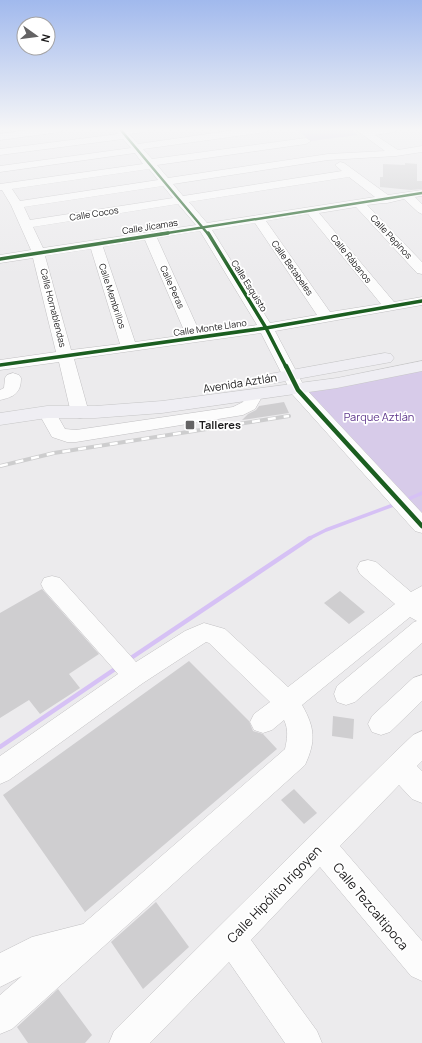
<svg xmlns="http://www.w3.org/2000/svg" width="422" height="1043" font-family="Manrope,sans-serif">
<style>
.green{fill:#d7cbe9}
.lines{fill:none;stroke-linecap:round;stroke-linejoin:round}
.stream-far1{stroke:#d6c1f5;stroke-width:3.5}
.stream{stroke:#d6c1f5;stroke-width:4.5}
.building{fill:#cfced0}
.minor-casing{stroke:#c2c1c3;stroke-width:1}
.major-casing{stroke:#c6c6c7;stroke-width:1}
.minor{fill:#fcfcfc;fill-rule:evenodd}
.major{fill:#efeef3;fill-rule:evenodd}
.rail-casing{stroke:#cdcdce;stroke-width:4}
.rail{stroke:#fff;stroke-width:2.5;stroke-dasharray:8;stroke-linecap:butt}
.cycleway-far2-casing{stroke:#fff;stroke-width:4}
.cycleway-far1-casing{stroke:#fff;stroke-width:5.5}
.cycleway-casing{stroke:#fff;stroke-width:7}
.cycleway-far2{stroke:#1b5e20;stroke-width:2.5}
.cycleway-far1{stroke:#1b5e20;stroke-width:3.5}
.cycleway{stroke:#1b5e20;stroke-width:4.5}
.poi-dot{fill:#646364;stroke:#fff;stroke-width:1.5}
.labels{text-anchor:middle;stroke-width:3.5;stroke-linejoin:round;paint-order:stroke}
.far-street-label{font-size:9px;fill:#1b1a1b;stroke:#fff}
.street-label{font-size:11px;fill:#1b1a1b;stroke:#fff}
.park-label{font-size:11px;fill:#5f378c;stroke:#fff}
.poi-label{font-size:11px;font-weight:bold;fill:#1b1a1b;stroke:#fff;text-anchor:start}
.near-street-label{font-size:13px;fill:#1b1a1b;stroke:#fff}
</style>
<rect width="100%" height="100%" fill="#ecebed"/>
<!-- green -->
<path class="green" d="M296,129H350L358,135L311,141Z
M422,365V525L298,390Z"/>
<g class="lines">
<!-- stream-far1 -->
<path class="stream-far1" d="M404,501L422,493
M308,539L326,530L396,504"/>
<!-- stream -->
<path class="stream" d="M128,660L310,538
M0,747L118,667"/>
</g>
<!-- building -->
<path class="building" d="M405,163L417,164V181H422V189L411,190L380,187V177H383V164L405,165Z
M284,402L289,413L242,420L248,414L256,410L259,406Z
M42,589L99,654L69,674L80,688L40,714L29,700L0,718V613Z
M340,591L365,612L349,624L324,603Z
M189,661L249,721L253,731L263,734L277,749L85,912L3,795Z
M333,716L354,719L353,739L332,736Z
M294,789L317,813L304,824L281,800Z
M156,902L189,947L143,989L111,942Z
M58,989L92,1035L85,1043H28L17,1027Z"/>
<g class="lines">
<!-- minor casing -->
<g class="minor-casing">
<path id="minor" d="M36,129H65L60,132L0,140V134Z
M115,129H150L145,132L129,134L138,144L242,129H271L266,132L143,149L152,159L306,138L311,141L306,144L157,165L168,178L328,154L385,151L355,129H399L394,132L375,135L398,150L422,146V152L396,156L328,160L173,184L183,196L342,171L335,165L340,162L344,163L388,195L422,190V196L415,197L422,204V214L418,212L404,199L387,203H383L367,205L422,262V274L417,273L356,207L319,213L394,302L422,297V305L275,331L305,388L422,513V533L415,531L292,394L261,333L74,359L89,413L86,417L80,418L74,417L71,413L59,362L0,370V360L56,352L33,258L0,263V255L31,250L11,205L2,190H0V184L143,164L135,153L0,172V166L131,148L123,139L0,155V149L118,134ZM149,169L158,180L20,201L12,189ZM349,177L375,197L207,223L189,202ZM163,186L173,198L30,220L24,207ZM178,204L196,225L43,248L33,227ZM308,214L381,304L330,312L266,221ZM255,223L317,315L270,323L212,230ZM200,231L257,325L200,333L157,238ZM145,240L186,335L135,342L103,247ZM91,249L120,344L71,350L45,256Z
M13,373L19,375L21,378C21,393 14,397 0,400V390L4,388L5,378L7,375Z
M255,390L261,391L263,395L255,409L243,415L76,442H67L52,437L38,412L41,408L47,407L53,408L65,429L76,430L233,407L243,402L249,391Z
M368,560L376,562L411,592L422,586V643L355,702L346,705L337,702L334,694L337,686L414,622L417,621L410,617L302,705C315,728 316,741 305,765L12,1029L0,1034V995L22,976L0,987V953L32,937L83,924L285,749C287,740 289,730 284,720L272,730L263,733L254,730L250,722L254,714L270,702L209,643L206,642L143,683L9,780L0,784V756L118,674L44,590L41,584L44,578L52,576L60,578L136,662L185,631L204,623L225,629L288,687L395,604L360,574L357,568L360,562Z
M422,675V701L390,732L381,735L372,732L368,724L372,716L413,678Z
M422,731V761L417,766L422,771V803L412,799L399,785L340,846L422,941V981L411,976L320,867L251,940L317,1031L322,1043H285L229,962L150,1043H109L114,1031L390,757L413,735Z"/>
</g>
<!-- major casing -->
<g class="major-casing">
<path id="major" d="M385,353L391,354L394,358L391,362L275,383L269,382L266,378L269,374L275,373Z
M422,361V371L337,388L162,413L95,418H47L0,425V413L47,406H95L162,401L337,378Z"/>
</g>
<!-- minor -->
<use href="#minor" class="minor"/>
<!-- major -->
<use href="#major" class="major"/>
<!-- rail casing -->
<g class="rail-casing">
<path id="rail" d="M0,466L54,453L289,416"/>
</g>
<!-- rail -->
<use href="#rail" class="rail"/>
<!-- cycleway-far2 casing -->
<g class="cycleway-far2-casing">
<path id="cycleway-far2" d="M120,129L208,234
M161,234L422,193"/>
</g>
<!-- cycleway-far1 casing -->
<g class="cycleway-far1-casing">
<path id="cycleway-far1" d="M208,233L266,328L286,367
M0,259L168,233
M0,365L266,328L422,301"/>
</g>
<!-- cycleway casing -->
<g class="cycleway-casing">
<path id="cycleway" d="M286,366L298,390L422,526"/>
</g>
<!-- cycleway-far2 -->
<use href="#cycleway-far2" class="cycleway-far2"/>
<!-- cycleway-far1 -->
<use href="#cycleway-far1" class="cycleway-far1"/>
<!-- cycleway -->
<use href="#cycleway" class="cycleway"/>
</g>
<!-- sky -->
<linearGradient id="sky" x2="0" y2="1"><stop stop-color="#a1b9ed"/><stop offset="0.47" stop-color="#f6f6f7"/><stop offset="1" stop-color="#f6f6f7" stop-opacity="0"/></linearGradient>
<rect width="422" height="275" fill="url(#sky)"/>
<!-- markers -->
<rect class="poi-dot" x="185" y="420" width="10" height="10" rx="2"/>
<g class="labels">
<!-- far-street labels -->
<g class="far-street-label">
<text transform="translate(94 214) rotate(-9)" y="3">Calle Cocos</text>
<text transform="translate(150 227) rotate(-9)" y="3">Calle Jícamas</text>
<text transform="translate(391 237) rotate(47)" y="3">Calle Pepinos</text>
<text transform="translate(351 259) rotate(51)" y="3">Calle Rábanos</text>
<text transform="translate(292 268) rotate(55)" y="3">Calle Betabeles</text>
<text transform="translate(249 286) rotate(58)" y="3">Calle Esquisto</text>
<text transform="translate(172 287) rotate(66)" y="3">Calle Peras</text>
<text transform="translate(112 296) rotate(72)" y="3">Calle Membrillos</text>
<text transform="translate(53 308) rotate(76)" y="3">Calle Hornablendas</text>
<text transform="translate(210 328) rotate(-8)" y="3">Calle Monte Llano</text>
</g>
<!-- street labels -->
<g class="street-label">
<text transform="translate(240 383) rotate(-9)" y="4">Avenida Aztlán</text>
</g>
<!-- park labels -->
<g class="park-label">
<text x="379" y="421">Parque Aztlán</text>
</g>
<!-- poi labels -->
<g class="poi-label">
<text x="199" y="429">Talleres</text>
</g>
<!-- near-street labels -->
<g class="near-street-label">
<text transform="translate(274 894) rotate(-46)" y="5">Calle Hipólito Irigoyen</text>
<text transform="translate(371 906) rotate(50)" y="5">Calle Tezcaltipoca</text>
</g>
</g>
<!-- north arrow -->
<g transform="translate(36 36) rotate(104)"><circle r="19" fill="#ffffff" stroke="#a4a3a4"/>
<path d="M0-3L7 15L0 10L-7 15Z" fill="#646364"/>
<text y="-6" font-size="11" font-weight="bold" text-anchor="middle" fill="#1b1a1b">N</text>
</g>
</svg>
